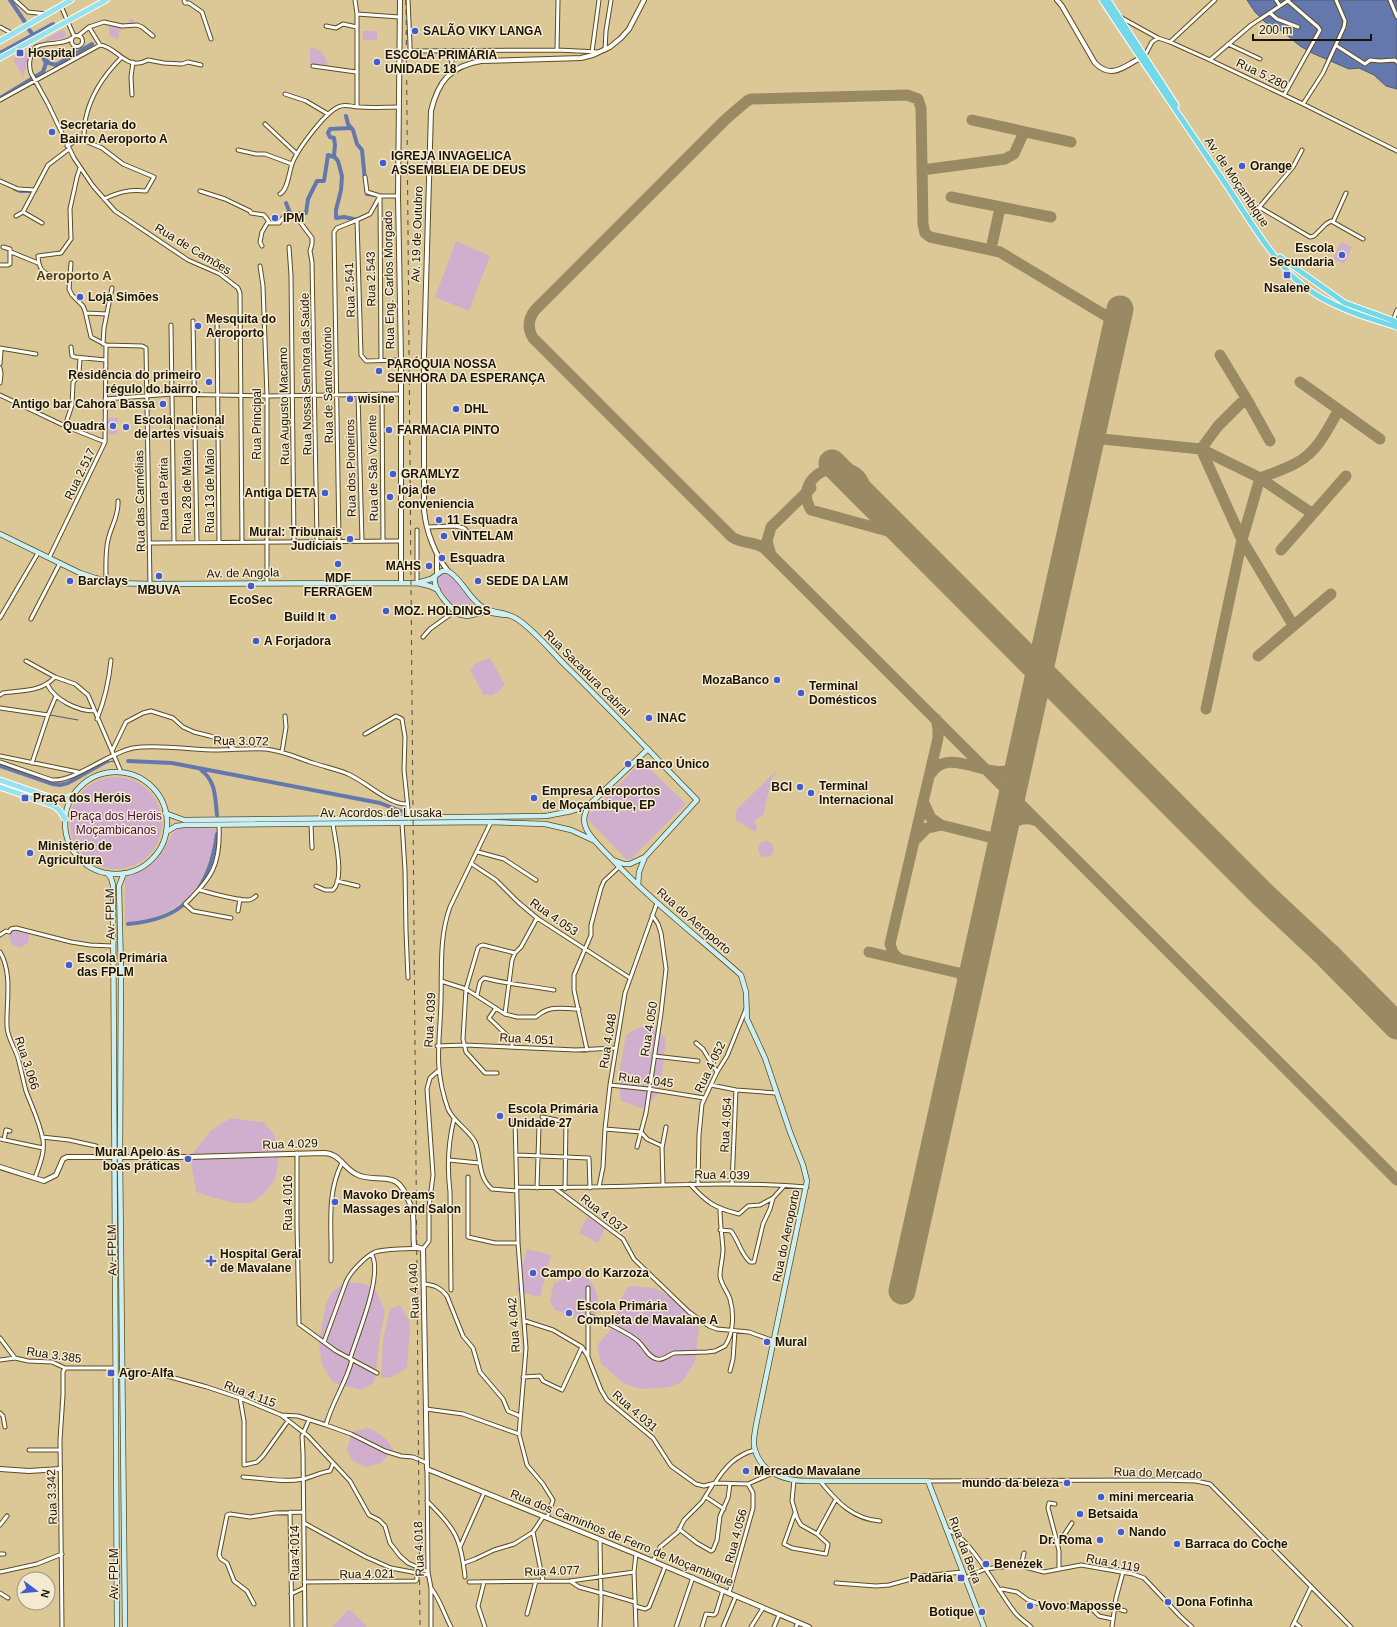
<svg xmlns="http://www.w3.org/2000/svg" width="1397" height="1627" font-family="Arial,sans-serif">
<style>
.green{fill:#cfafcd}
.water{fill:#6578ae;stroke:#4f5a7b}
.lines{fill:none;stroke-linecap:round;stroke-linejoin:round}
.stream{stroke:#4f5a7b;stroke-width:1}
.canal{stroke:#6578ae;stroke-width:4}
.taxiway{stroke:#9a8a64;stroke-width:11}
.runway{stroke:#9a8a64;stroke-width:27}
.minor-casing{stroke:#5d4c1d;stroke-width:5}
.tertiary-casing{stroke:#5d4c1d;stroke-width:6}
.secondary-casing{stroke:#5d4c1d;stroke-width:6}
.primary-casing{stroke:#fff;stroke-width:7}
.trunk-casing{stroke:#fff;stroke-width:7}
.minor{stroke:#fff;stroke-width:3}
.tertiary{stroke:#fff;stroke-width:4}
.secondary{stroke:#caf0f6;stroke-width:4.5}
.primary{stroke:#96e2ed;stroke-width:5}
.trunk{stroke:#73d8e7;stroke-width:5}
.rail{stroke:#584d32;stroke-width:1;stroke-dasharray:5 5;stroke-linecap:butt}
.poi-dot{fill:#405ccf;stroke:#f4ead1;stroke-width:1.5}
.labels{text-anchor:middle;stroke-width:3;stroke-linejoin:round;paint-order:stroke}
.poi-label{font-size:12px;font-weight:bold;fill:#1b1403;stroke:#f4ead1;text-anchor:start}
.street-label{font-size:12px;fill:#1b1403;stroke:#f4ead1}
.park-label{font-size:12px;fill:#490c48;stroke:#f4ead1}
.neighbourhood-label{font-size:13px;font-weight:bold;fill:#4e3d0c;stroke:#f4ead1}
</style>
<rect width="100%" height="100%" fill="#dcc897"/>
<!-- green -->
<path class="green" d="M131,18L138,26L128,27L120,29L118,40L109,34V23L127,24Z
M64,30L66,34L64,38L42,42L60,31Z
M363,31H377V40H363Z
M310,47C320,49 328,57 328,68L310,65Z
M32,49L27,61L23,77L13,59Z
M456,241L490,256L469,311L435,297Z
M1341,242L1352,247L1344,264L1333,259Z
M108,418H118L117,434L109,435Z
M441,574C444,573 447,573 450,576C455,580 472,598 472,605C473,611 467,615 462,612C456,610 437,588 437,581C437,578 438,576 441,574Z
M490,658L505,685L501,688V690L490,696L488,694L484,696L470,669L474,667L473,665L486,659L487,660Z
M640,763L645,764L684,802L685,805L631,859L627,860L588,820V816Z
M776,771V774L772,778L763,815L753,822L757,825L755,832L737,821L735,817L737,809Z
M70 823a46 46 0 1 1 92 0a46 46 0 1 1-92 0Z
M182,827L217,829C208,870 201,898 158,916C148,920 136,921 125,924V878C139,873 150,868 159,856C168,847 169,831 182,827Z
M758 849a8 8 0 1 1 16 0a8 8 0 1 1-16 0Z
M12,926L30,930L28,943L20,948L12,945L9,938Z
M656,1025L666,1040L662,1074L658,1094L643,1109L621,1101L618,1079L626,1035L639,1027Z
M231,1118L263,1122L274,1134L280,1152L275,1179L264,1194L251,1203H236L214,1198L196,1192L190,1157L211,1130Z
M587,1217L605,1228L598,1243L579,1233Z
M527,1249L551,1255L540,1297L516,1291Z
M570,1277H587C598,1291 599,1295 597,1312L589,1319L577,1318L555,1310L550,1300L554,1283Z
M346,1282L365,1284L376,1291L385,1311L380,1336L375,1379L373,1383L361,1390L333,1383L322,1365L319,1343L326,1303L334,1290Z
M628,1286L654,1288L679,1301L693,1311L699,1328L695,1362L682,1382L669,1387L642,1389L625,1384L601,1364L597,1345L613,1327L621,1299Z
M400,1305L409,1320L410,1327L407,1368L392,1377L381,1378L383,1339L390,1309Z
M368,1428C380,1433 387,1438 393,1450L381,1463L366,1467L353,1461L347,1451L351,1434L355,1431Z
M349,1609L368,1627H332Z"/>
<!-- water -->
<path class="water" d="M1247,0H1397V89L1386,86L1374,75L1359,68L1349,69L1312,53L1300,46L1282,31L1265,22L1255,12Z"/>
<g class="lines">
<!-- stream -->
<path class="stream" d="M50,715L78,720
M0,766L53,784C77,787 92,762 115,761
M1220,1604L1221,1602"/>
<!-- canal -->
<path class="canal" d="M10,0L25,22
M28,28L33,35
M0,53L53,24
M46,60L49,63L56,65L92,44
M0,98L43,72L46,63L39,50
M346,116L348,124L353,130L357,144L362,150L365,180
M351,128L330,129L328,133L330,137L334,138L335,145L334,156L338,161L342,176L341,190L336,210V218L344,217L358,220
M15,189L20,191H32
M366,189L367,194L376,195
M286,203L290,213L293,214L306,213L308,199L317,181H324L328,155L334,157
M128,761L172,763L380,803L406,813L408,811
M0,766L53,784L60,785L68,783L107,761
M201,770C216,781 215,797 217,815
M199,888C210,870 214,854 217,834
M128,924C149,922 172,917 186,902"/>
<!-- taxiway -->
<path class="taxiway" d="M972,120L1071,142
M922,170L1005,159L1014,154L1024,132
M951,197L1051,217
M991,249L1000,208
M1118,323L1000,252L930,237L925,233L923,224L921,108L918,99L907,95L751,99L747,101L726,119L535,310C528,319 527,328 533,338L732,537C742,544 754,541 764,548L1397,1180
M1220,355L1246,398L1270,441
M1300,382L1380,439
M1246,398L1218,426L1201,449L1242,540L1293,625
M1092,438L1201,449L1260,478L1313,514
M866,496C866,446 787,469 811,510L895,533L910,540
M1281,550L1346,476
M771,555L767,541L771,527L811,488
M1258,656L1331,594
M1206,709L1242,540L1260,478C1273,473 1286,469 1298,462C1317,452 1328,429 1338,411
M930,775C950,738 1005,797 1020,757
M1016,777L1015,790L1019,800
M923,801L931,818L941,825L989,837C1000,843 998,852 997,864
M998,830C1011,824 1023,814 1037,821
M915,840L927,828L941,825
M869,952L959,973
M899,959L893,953L890,944L938,738V728L936,719
M968,990L965,979L959,973C968,972 972,967 975,959"/>
<!-- runway -->
<path class="runway" d="M832,463L1263,895L1327,955L1397,1026
M902,1291L1120,309"/>
<!-- minor casing -->
<g class="minor-casing">
<path id="minor" d="M15,0L28,12L46,14
M184,0L185,3H189L202,12L211,39
M355,0L357,14V107
M408,0L410,44V49L413,51L557,50L599,52
M1276,0L1280,6
M1390,0L1397,17
M61,6L74,36
M1270,13L1277,19L1298,27
M357,14L399,17
M1120,17L1158,38L1170,42L1210,60L1303,104L1397,151
M326,26L336,28L343,24L357,27
M0,27L13,34
M89,27L104,22L122,26L137,25L142,27L153,36
M71.5 41a5.5 5.5 0 1 1 11 0a5.5 5.5 0 1 1-11 0Z
M78,36L89,27L100,45
M72,38C62,46 47,41 36,47C30,54 28,64 31,73L48,104L74,158L93,186L115,211L188,260L220,274L238,288L240,293L242,542
M1170,42L1215,0
M1228,44L1260,59
M1337,46L1365,64L1370,60L1380,61L1395,60L1397,62
M557,50L558,0
M605,50L606,31L611,0
M443,52L452,61L451,72
M592,52L599,0
M1144,57L1152,42L1158,38
M1210,60L1251,25L1289,0
M313,66L356,72
M285,94L306,101L328,114
M132,95L131,77L133,62
M1284,95L1320,30L1318,27L1288,1
M0,100L100,45C118,47 126,72 148,60L164,63L182,64L188,62L201,65
M1303,104L1323,73L1344,27L1345,21L1336,0
M265,124L297,154
M83,140C85,132 84,125 86,117C91,95 105,74 121,58
M67,146L79,139L83,140L102,148L123,164L154,177L146,191C130,189 119,192 104,199
M238,150L256,154H265L292,164
M365,177L367,192L380,196H398
M0,181L18,189L35,190
M200,191L225,199L250,211L251,213L264,215L270,223H279L285,215L289,213L300,222L312,238V244L310,251L312,262L317,541
M280,194C288,190 289,172 292,164C297,150 327,109 341,106C347,104 352,107 359,107C372,108 385,107 399,107
M380,197L381,361
M1259,207L1310,237L1314,236L1326,224L1331,221L1363,239
M23,212L42,223
M16,216L23,212L48,165L69,149
M1251,217L1293,167L1302,150
M357,220L361,355L366,361L401,360
M1333,222L1346,193
M262,246L260,242L262,232L268,222
M289,247L291,275L294,542
M11,252L38,263
M71,263L69,289L72,295L83,306L85,311L91,337L106,345L142,346L146,348L150,584
M0,265H8L10,264V249L3,247
M260,266L263,286L267,396V583
M69,276C51,275 39,278 38,256L61,253L71,239L70,209L77,177L80,168
M86,313L107,314
M217,319L219,542
M193,321L197,543
M1393,321L1397,310
M171,325L174,542
M103,344L104,328L112,288
M71,347L72,356L75,357L105,360
M0,348L36,354
M0,364L1,351L0,348
M0,368L1,374L0,383
M382,394L383,541
M0,395L65,426L105,442
M358,395L362,541
M105,399L172,394L267,396L400,394
M65,426L72,405L73,383L79,373L80,358
M427,527L455,526L464,528L467,531V538
M339,541L334,232L337,228L357,220L370,214L380,196
M150,543L400,541
M49,558L105,442L106,345
M106,581C106,568 105,553 108,540C111,526 119,516 118,501
M417,583V530
M0,618L38,553
M31,619L60,563
M423,637L430,629L455,611
M26,661L55,677L75,684L88,695L121,772
M47,684C55,700 77,711 95,711
M0,695L3,693C23,690 41,692 55,677
M0,708L48,715
M97,719C105,699 109,681 111,660
M365,734L396,716L402,719L405,737L404,770L409,818
M112,751L126,722L143,713L151,711L173,718L183,727L194,732L210,736L226,742L234,749
M282,752L286,727L285,716
M0,756L78,772
M0,762L52,780C74,782 108,753 133,748C157,744 193,750 218,750C234,750 250,748 266,749C283,751 298,758 313,763C325,767 337,769 348,774C365,781 389,805 407,804
M32,763L48,715L56,696
M491,822L450,907C439,937 442,969 441,1001C440,1043 433,1066 448,1109C454,1123 473,1133 476,1144C481,1160 478,1177 492,1189L517,1191
M402,823L405,870L406,931L408,978
M311,824L312,848
M219,825C221,864 212,878 185,904L193,911L231,918
M478,852L504,859L536,880
M472,864L496,880L518,902L537,918L630,978
M337,881L358,886
M316,886L325,890H333C345,878 335,840 333,824
M200,890C210,893 240,901 249,900C252,899 254,898 256,896
M238,911L240,899
M0,935L6,931L9,932L11,929L16,928L71,942L90,945L112,946
M0,952C13,974 6,1002 7,1026C7,1037 15,1048 18,1058C21,1069 23,1080 26,1091C32,1107 40,1123 43,1140C45,1153 39,1166 35,1178
M441,981L466,989L505,1014L517,1017H536C550,1004 562,1009 579,1009
M477,995L480,982L484,978C507,984 530,986 554,990
M496,1008L489,1018L512,1040V1046
M505,1014L512,960L515,953L521,947L537,918
M696,1043L703,1049L717,1072
M437,1046L465,1045L576,1050L615,1048
M587,1050L574,990V975L591,935V925L601,888L604,881L619,867
M654,1056L698,1061
M497,1073H485L466,1052L463,1039L466,989L478,948L480,946L483,945L515,953
M610,1085L648,1089L704,1098
M711,1085L736,1090L776,1093
M542,1117L566,1122L565,1189
M515,1119L518,1243L526,1348L519,1434L527,1465L543,1484L553,1500L547,1518
M605,1129L641,1132L647,1139L662,1146L663,1185
M42,1137L69,1140L96,1146
M0,1139L43,1148
M4,1140L6,1130L10,1131
M637,1147L646,1113L661,1013L666,969L661,933L658,924L652,915
M662,1148L666,1127
M297,1153V1224L299,1324L336,1351L377,1373
M517,1155L589,1158L590,1188
M449,1160L479,1163
M468,1177V1237L495,1243H518
M698,1183L699,1135L702,1104L717,1072L727,1056L746,1009
M690,1184C707,1203 715,1208 739,1214L748,1206L760,1205L773,1198L784,1186
M732,1184L736,1090
M517,1187C614,1190 710,1179 807,1187
M599,1187L603,1167L605,1129L610,1085L625,993L657,903
M537,1188L539,1126
M556,1189L623,1239L634,1259L689,1312L709,1326L717,1329L749,1332L774,1341
M720,1230L731,1231C739,1241 740,1253 750,1262H754L763,1224L770,1209L773,1198
M331,1261C332,1228 326,1194 342,1163
M424,1284C435,1285 441,1288 447,1296L463,1336L473,1348L480,1372L503,1399L508,1411L520,1416
M588,1288V1357
M451,1290L450,1192C447,1167 448,1143 454,1119
M589,1316C599,1318 632,1335 639,1342C645,1348 648,1357 657,1359C663,1361 668,1355 674,1353L707,1352L715,1351L725,1346C734,1333 734,1313 730,1299C727,1290 721,1285 720,1276C720,1267 723,1258 723,1249C722,1235 720,1223 720,1209
M525,1321L553,1330L582,1347L588,1357L601,1390L607,1400L653,1438L671,1466L696,1484L704,1486L715,1483L748,1484L773,1473
M0,1338L15,1358L28,1361L52,1362L65,1368H115
M324,1342L346,1282C350,1272 366,1256 375,1252C384,1249 413,1248 423,1249L429,1241V1207L433,1175L427,1089L430,1078L438,1071
M350,1359C357,1336 383,1276 372,1255
M0,1360L15,1358
M123,1370L167,1376L207,1387L240,1398L281,1415L298,1416L326,1425L351,1434L385,1451L401,1456L413,1457L427,1463
M730,1371L733,1359L735,1331
M523,1377L540,1376L543,1381L562,1390L582,1347
M240,1398L244,1421V1465L257,1462L263,1456L288,1421
M426,1409L463,1414L519,1434
M0,1413L3,1416L5,1427
M281,1415L308,1436L350,1481L369,1515L379,1520L385,1526L390,1543L400,1556L408,1563L428,1572
M326,1425C332,1402 346,1383 352,1360
M29,1450H60
M427,1469L428,1572L431,1588V1627
M243,1477C262,1478 284,1483 303,1479C312,1477 321,1472 330,1471L333,1464
M794,1480L792,1501L797,1518L801,1525L817,1534L828,1544L826,1554L792,1548L784,1544L795,1513
M820,1481C837,1502 853,1519 880,1521
M928,1481L1159,1480L1196,1481L1210,1484L1351,1627
M715,1483C725,1467 736,1455 755,1450
M706,1497L724,1509
M427,1501C455,1528 461,1538 465,1577
M1055,1504L1049,1503L1048,1508L1057,1542L1062,1538L1072,1523
M290,1512L292,1627
M304,1523L366,1557L391,1568L428,1575
M0,1525L7,1516
M679,1529L697,1543L711,1551L713,1550L717,1540L720,1516L728,1498L730,1484
M947,1530C970,1536 998,1591 1013,1610C1017,1617 1025,1621 1031,1627
M533,1532L543,1581
M817,1534L836,1499
M1057,1542L1059,1551V1569
M460,1547L484,1493
M0,1554H4
M653,1561L660,1547L678,1532L684,1520L702,1502L713,1484
M464,1563L475,1559L494,1550L514,1544L533,1532L543,1517
M1021,1566L1024,1553
M0,1572L37,1564L62,1554
M965,1578L985,1569L1017,1565L1044,1572L1081,1565L1133,1574L1144,1578L1180,1616L1192,1627
M570,1581L579,1587L601,1593
M304,1582L416,1581L417,1579L416,1566
M469,1582L570,1581L634,1572
M484,1582L478,1606L485,1627
M836,1583L876,1586L889,1585L922,1576L963,1572
M431,1588C440,1599 444,1614 451,1627
M999,1590L1002,1589L1017,1592L1028,1600L1045,1606L1058,1607L1087,1604L1099,1616L1113,1619
M601,1592L635,1602
M0,1593L8,1598
M729,1593L753,1508V1493L748,1484
M291,1594L304,1588
M254,1604L247,1591L234,1581L227,1563L221,1559L219,1555L227,1515L230,1514L250,1517L275,1513L304,1512
M635,1606L645,1609L649,1607L665,1567
M1114,1608L1125,1611
M527,1614L536,1581
M1295,1623L1300,1627
M62,1627L60,1440L63,1395V1372L65,1368
M305,1627L303,1453L302,1436L309,1420
M600,1627L601,1601L600,1540
M636,1627L634,1572L636,1554
M676,1627L693,1577
M702,1627L706,1614L714,1615L716,1613L723,1590
M723,1627L736,1596
M751,1627L763,1608
M774,1627L779,1615
M796,1627L798,1622
M1112,1627L1116,1598L1123,1572
M1292,1627L1311,1587"/>
</g>
<!-- tertiary casing -->
<g class="tertiary-casing">
<path id="tertiary" d="M400,0L398,196L401,360V583
M1057,0L1062,6L1095,63C1113,81 1126,64 1143,57
M448,571C435,555 426,531 424,510V354L431,111C438,82 450,66 481,61L581,58L593,55L610,47L621,38L629,29L644,0
M437,574V557
M0,1167L44,1181L56,1175L63,1159L67,1157H190L324,1153C339,1153 344,1168 356,1174C368,1181 380,1176 392,1180C404,1183 411,1205 413,1215C414,1225 413,1236 414,1246L423,1249L427,1469L636,1554L809,1627
M0,1469L29,1471L60,1469"/>
</g>
<!-- secondary casing -->
<g class="secondary-casing">
<path id="secondary" d="M0,534L80,573L95,578L115,583L150,584L417,583L430,586L438,590
M435,576C432,589 449,606 458,614L467,616L485,612L505,615
M417,583L431,579L442,571H448C462,579 468,597 481,606C491,614 505,611 517,619C533,629 552,652 565,665C610,709 653,755 697,800L645,857L630,864H624L613,860
M648,749L589,805C585,813 582,819 586,828C589,836 602,849 609,856C649,899 697,936 741,975L746,992L747,1019L765,1058L790,1132L803,1165L807,1181L756,1425C755,1433 752,1442 755,1450C762,1474 786,1481 808,1481H928L984,1627
M65 823a51 51 0 1 1 102 0a51 51 0 1 1-102 0Z
M165,813L184,820L546,816L572,811L589,805
M166,832L176,826L184,825L491,822L545,824L571,830L595,841
M107,873L111,878L113,885L117,1627
M124,873L119,886L121,972L120,1156L125,1627
M638,885L639,872L645,857"/>
</g>
<!-- primary casing -->
<g class="primary-casing">
<path id="primary" d="M0,41L71,0
M0,58L106,0
M0,780L55,799H65L72,796
M0,787L54,806L60,811L65,819"/>
</g>
<!-- trunk casing -->
<g class="trunk-casing">
<path id="trunk" d="M1102,0C1142,61 1184,122 1225,183C1246,214 1272,260 1301,284C1328,306 1364,317 1397,327
M1108,0L1176,105
M1280,257L1345,303L1397,322"/>
</g>
<!-- minor -->
<use href="#minor" class="minor"/>
<!-- tertiary -->
<use href="#tertiary" class="tertiary"/>
<!-- secondary -->
<use href="#secondary" class="secondary"/>
<!-- primary -->
<use href="#primary" class="primary"/>
<!-- trunk -->
<use href="#trunk" class="trunk"/>
<!-- rail -->
<path class="rail" d="M406,0L420,1627"/>
</g>
<!-- markers -->
<g class="poi-dot">
<circle cx="415" cy="31" r="4"/>
<rect x="16" y="49" width="8" height="8" rx="2"/>
<circle cx="377" cy="62" r="4"/>
<circle cx="52" cy="132" r="4"/>
<circle cx="383" cy="163" r="4"/>
<circle cx="1242" cy="166" r="4"/>
<circle cx="275" cy="218" r="4"/>
<circle cx="1342" cy="255" r="4"/>
<rect x="1283" y="271" width="8" height="8" rx="2"/>
<circle cx="80" cy="297" r="4"/>
<circle cx="198" cy="326" r="4"/>
<circle cx="379" cy="371" r="4"/>
<circle cx="209" cy="382" r="4"/>
<circle cx="350" cy="399" r="4"/>
<circle cx="163" cy="404" r="4"/>
<circle cx="456" cy="409" r="4"/>
<circle cx="113" cy="426" r="4"/>
<circle cx="126" cy="427" r="4"/>
<circle cx="389" cy="430" r="4"/>
<circle cx="393" cy="474" r="4"/>
<circle cx="325" cy="493" r="4"/>
<circle cx="390" cy="497" r="4"/>
<circle cx="439" cy="520" r="4"/>
<circle cx="444" cy="536" r="4"/>
<circle cx="350" cy="539" r="4"/>
<circle cx="442" cy="558" r="4"/>
<circle cx="338" cy="564" r="4"/>
<circle cx="429" cy="566" r="4"/>
<circle cx="159" cy="576" r="4"/>
<circle cx="70" cy="581" r="4"/>
<circle cx="478" cy="581" r="4"/>
<circle cx="251" cy="586" r="4"/>
<circle cx="386" cy="611" r="4"/>
<circle cx="333" cy="617" r="4"/>
<circle cx="256" cy="641" r="4"/>
<circle cx="777" cy="680" r="4"/>
<circle cx="801" cy="693" r="4"/>
<circle cx="649" cy="718" r="4"/>
<circle cx="628" cy="764" r="4"/>
<circle cx="800" cy="787" r="4"/>
<circle cx="811" cy="793" r="4"/>
<rect x="21" y="794" width="8" height="8" rx="2"/>
<circle cx="534" cy="798" r="4"/>
<circle cx="30" cy="853" r="4"/>
<circle cx="69" cy="965" r="4"/>
<circle cx="500" cy="1116" r="4"/>
<circle cx="188" cy="1159" r="4"/>
<circle cx="335" cy="1202" r="4"/>
<path d="M209 1255h4v4h4v4h-4v4h-4v-4h-4v-4h4z"/>
<circle cx="533" cy="1273" r="4"/>
<circle cx="569" cy="1313" r="4"/>
<circle cx="767" cy="1342" r="4"/>
<rect x="107" y="1369" width="8" height="8" rx="2"/>
<circle cx="746" cy="1471" r="4"/>
<circle cx="1067" cy="1483" r="4"/>
<circle cx="1101" cy="1497" r="4"/>
<circle cx="1080" cy="1514" r="4"/>
<circle cx="1121" cy="1532" r="4"/>
<circle cx="1100" cy="1540" r="4"/>
<circle cx="1177" cy="1544" r="4"/>
<circle cx="986" cy="1564" r="4"/>
<rect x="957" y="1574" width="8" height="8" rx="2"/>
<circle cx="1168" cy="1602" r="4"/>
<circle cx="1030" cy="1606" r="4"/>
<circle cx="982" cy="1612" r="4"/>
</g>
<g class="labels">
<!-- poi labels -->
<g class="poi-label">
<text x="423" y="35">SALÃO VIKY LANGA</text>
<text x="28" y="57">Hospital</text>
<text x="385" y="59">ESCOLA PRIMÁRIA<tspan x="385" dy="14">UNIDADE 18</tspan></text>
<text x="60" y="129">Secretaria do<tspan x="60" dy="14">Bairro Aeroporto A</tspan></text>
<text x="391" y="160">IGREJA INVAGELICA<tspan x="391" dy="14">ASSEMBLEIA DE DEUS</tspan></text>
<text x="1250" y="170">Orange</text>
<text x="283" y="222">IPM</text>
<text x="1334" y="252" text-anchor="end">Escola<tspan x="1334" dy="14">Secundaria</tspan></text>
<text x="1287" y="292" text-anchor="middle">Nsalene</text>
<text x="88" y="301">Loja Simões</text>
<text x="206" y="323">Mesquita do<tspan x="206" dy="14">Aeroporto</tspan></text>
<text x="387" y="368">PARÓQUIA NOSSA<tspan x="387" dy="14">SENHORA DA ESPERANÇA</tspan></text>
<text x="201" y="379" text-anchor="end">Residência do primeiro<tspan x="201" dy="14">régulo do bairro.</tspan></text>
<text x="358" y="403">wisine</text>
<text x="155" y="408" text-anchor="end">Antigo bar Cahora Bassa</text>
<text x="464" y="413">DHL</text>
<text x="134" y="424">Escola nacional<tspan x="134" dy="14">de artes visuais</tspan></text>
<text x="105" y="430" text-anchor="end">Quadra</text>
<text x="397" y="434">FARMACIA PINTO</text>
<text x="401" y="478">GRAMLYZ</text>
<text x="398" y="494">loja de<tspan x="398" dy="14">conveniencia</tspan></text>
<text x="317" y="497" text-anchor="end">Antiga DETA</text>
<text x="447" y="524">11 Esquadra</text>
<text x="342" y="536" text-anchor="end">Mural: Tribunais<tspan x="342" dy="14">Judiciais</tspan></text>
<text x="452" y="540">VINTELAM</text>
<text x="450" y="562">Esquadra</text>
<text x="421" y="570" text-anchor="end">MAHS</text>
<text x="338" y="582" text-anchor="middle">MDF<tspan x="338" dy="14">FERRAGEM</tspan></text>
<text x="78" y="585">Barclays</text>
<text x="486" y="585">SEDE DA LAM</text>
<text x="159" y="594" text-anchor="middle">MBUVA</text>
<text x="251" y="604" text-anchor="middle">EcoSec</text>
<text x="394" y="615">MOZ. HOLDINGS</text>
<text x="325" y="621" text-anchor="end">Build It</text>
<text x="264" y="645">A Forjadora</text>
<text x="769" y="684" text-anchor="end">MozaBanco</text>
<text x="809" y="690">Terminal<tspan x="809" dy="14">Domésticos</tspan></text>
<text x="657" y="722">INAC</text>
<text x="636" y="768">Banco Único</text>
<text x="819" y="790">Terminal<tspan x="819" dy="14">Internacional</tspan></text>
<text x="792" y="791" text-anchor="end">BCI</text>
<text x="542" y="795">Empresa Aeroportos<tspan x="542" dy="14">de Moçambique, EP</tspan></text>
<text x="33" y="802">Praça dos Heróis</text>
<text x="38" y="850">Ministério de<tspan x="38" dy="14">Agricultura</tspan></text>
<text x="77" y="962">Escola Primária<tspan x="77" dy="14">das FPLM</tspan></text>
<text x="508" y="1113">Escola Primária<tspan x="508" dy="14">Unidade 27</tspan></text>
<text x="180" y="1156" text-anchor="end">Mural Apelo ás<tspan x="180" dy="14">boas práticas</tspan></text>
<text x="343" y="1199">Mavoko Dreams<tspan x="343" dy="14">Massages and Salon</tspan></text>
<text x="220" y="1258">Hospital Geral<tspan x="220" dy="14">de Mavalane</tspan></text>
<text x="541" y="1277">Campo do Karzoza</text>
<text x="577" y="1310">Escola Primária<tspan x="577" dy="14">Completa de Mavalane A</tspan></text>
<text x="775" y="1346">Mural</text>
<text x="119" y="1377">Agro-Alfa</text>
<text x="754" y="1475">Mercado Mavalane</text>
<text x="1059" y="1487" text-anchor="end">mundo da beleza</text>
<text x="1109" y="1501">mini mercearia</text>
<text x="1088" y="1518">Betsaida</text>
<text x="1129" y="1536">Nando</text>
<text x="1092" y="1544" text-anchor="end">Dr. Roma</text>
<text x="1185" y="1548">Barraca do Coche</text>
<text x="994" y="1568">Benezek</text>
<text x="953" y="1582" text-anchor="end">Padaria</text>
<text x="1176" y="1606">Dona Fofinha</text>
<text x="1038" y="1610">Vovo Maposse</text>
<text x="974" y="1616" text-anchor="end">Botique</text>
</g>
<!-- street labels -->
<g class="street-label">
<text transform="translate(1262 74) rotate(26)" y="4">Rua 5.280</text>
<text transform="translate(1237 182) rotate(56)" y="4">Av. de Moçambique</text>
<text transform="translate(417 234) rotate(-88)" y="4">Av. 19 de Outubro</text>
<text transform="translate(193 249) rotate(31)" y="4">Rua de Camões</text>
<text transform="translate(371 279) rotate(-91)" y="4">Rua 2.543</text>
<text transform="translate(389 280) rotate(-91)" y="4">Rua Eng. Carlos Morgado</text>
<text transform="translate(350 290) rotate(-92)" y="4">Rua 2.541</text>
<text transform="translate(306 374) rotate(-91)" y="4">Rua Nossa Senhora da Saúde</text>
<text transform="translate(328 385) rotate(-91)" y="4">Rua de Santo António</text>
<text transform="translate(284 406) rotate(-91)" y="4">Rua Augusto Macamo</text>
<text transform="translate(257 424) rotate(-90)" y="4">Rua Principal</text>
<text transform="translate(351 468) rotate(-91)" y="4">Rua dos Pioneiros</text>
<text transform="translate(373 468) rotate(-91)" y="4">Rua de São Vicente</text>
<text transform="translate(80 474) rotate(-64)" y="4">Rua 2.517</text>
<text transform="translate(210 491) rotate(-90)" y="4">Rua 13 de Maio</text>
<text transform="translate(187 492) rotate(-90)" y="4">Rua 28 de Maio</text>
<text transform="translate(164 494) rotate(-91)" y="4">Rua da Pátria</text>
<text transform="translate(140 501) rotate(-91)" y="4">Rua das Carmélias</text>
<text transform="translate(243 573) rotate(-1)" y="4">Av. de Angola</text>
<text transform="translate(587 673) rotate(45)" y="4">Rua Sacadura Cabral</text>
<text transform="translate(241 741) rotate(1)" y="4">Rua 3.072</text>
<text x="381" y="817">Av. Acordos de Lusaka</text>
<text transform="translate(110 914) rotate(-91)" y="4">Av. FPLM</text>
<text transform="translate(554 917) rotate(35)" y="4">Rua 4.053</text>
<text transform="translate(694 921) rotate(41)" y="4">Rua do Aeroporto</text>
<text transform="translate(430 1020) rotate(-87)" y="4">Rua 4.039</text>
<text transform="translate(649 1029) rotate(-81)" y="4">Rua 4.050</text>
<text transform="translate(527 1039) rotate(3)" y="4">Rua 4.051</text>
<text transform="translate(608 1041) rotate(-81)" y="4">Rua 4.048</text>
<text transform="translate(27 1063) rotate(72)" y="4">Rua 3.066</text>
<text transform="translate(710 1067) rotate(-64)" y="4">Rua 4.052</text>
<text transform="translate(646 1080) rotate(7)" y="4">Rua 4.045</text>
<text transform="translate(726 1125) rotate(-87)" y="4">Rua 4.054</text>
<text transform="translate(290 1144) rotate(-2)" y="4">Rua 4.029</text>
<text transform="translate(722 1175) rotate(1)" y="4">Rua 4.039</text>
<text transform="translate(288 1203) rotate(-90)" y="4">Rua 4.016</text>
<text transform="translate(604 1214) rotate(38)" y="4">Rua 4.037</text>
<text transform="translate(786 1236) rotate(-78)" y="4">Rua do Aeroporto</text>
<text transform="translate(112 1250) rotate(-91)" y="4">Av. FPLM</text>
<text transform="translate(414 1291) rotate(-92)" y="4">Rua 4.040</text>
<text transform="translate(514 1325) rotate(-94)" y="4">Rua 4.042</text>
<text transform="translate(54 1355) rotate(8)" y="4">Rua 3.385</text>
<text transform="translate(250 1394) rotate(21)" y="4">Rua 4.115</text>
<text transform="translate(635 1411) rotate(41)" y="4">Rua 4.031</text>
<text transform="translate(1158 1473) rotate(2)" y="4">Rua do Mercado</text>
<text transform="translate(52 1497) rotate(-92)" y="4">Rua 3.342</text>
<text transform="translate(736 1536) rotate(-75)" y="4">Rua 4.056</text>
<text transform="translate(622 1538) rotate(22)" y="4">Rua dos Caminhos de Ferro de Moçambique</text>
<text transform="translate(419 1549) rotate(-92)" y="4">Rua 4.018</text>
<text transform="translate(965 1550) rotate(69)" y="4">Rua da Beira</text>
<text transform="translate(295 1553) rotate(-90)" y="4">Rua 4.014</text>
<text transform="translate(1113 1563) rotate(11)" y="4">Rua 4.119</text>
<text transform="translate(552 1571) rotate(-2)" y="4">Rua 4.077</text>
<text transform="translate(114 1574) rotate(-90)" y="4">Av. FPLM</text>
<text transform="translate(367 1574) rotate(-1)" y="4">Rua 4.021</text>
</g>
<!-- park labels -->
<g class="park-label">
<text x="116" y="820">Praça dos Heróis<tspan x="116" dy="14">Moçambicanos</tspan></text>
</g>
<!-- neighbourhood labels -->
<g class="neighbourhood-label">
<text x="74" y="280">Aeroporto A</text>
</g>
</g>
<!-- north arrow -->
<g transform="translate(36 1591) rotate(106)"><circle r="19" fill="#f4ead1" stroke="#9d947f"/>
<path d="M0-3L7 15L0 10L-7 15Z" fill="#405ccf"/>
<text y="-6" font-size="11" font-weight="bold" text-anchor="middle" fill="#1b1403">N</text>
</g>
<!-- scale -->
<path d="M1253 34v6h118v-6" fill="none" stroke="#1b1403" stroke-width="2"/>
<text x="1259" y="34" font-size="12" fill="#1b1403" stroke="#f4ead1" stroke-width="3" paint-order="stroke">200 m</text>
</svg>
